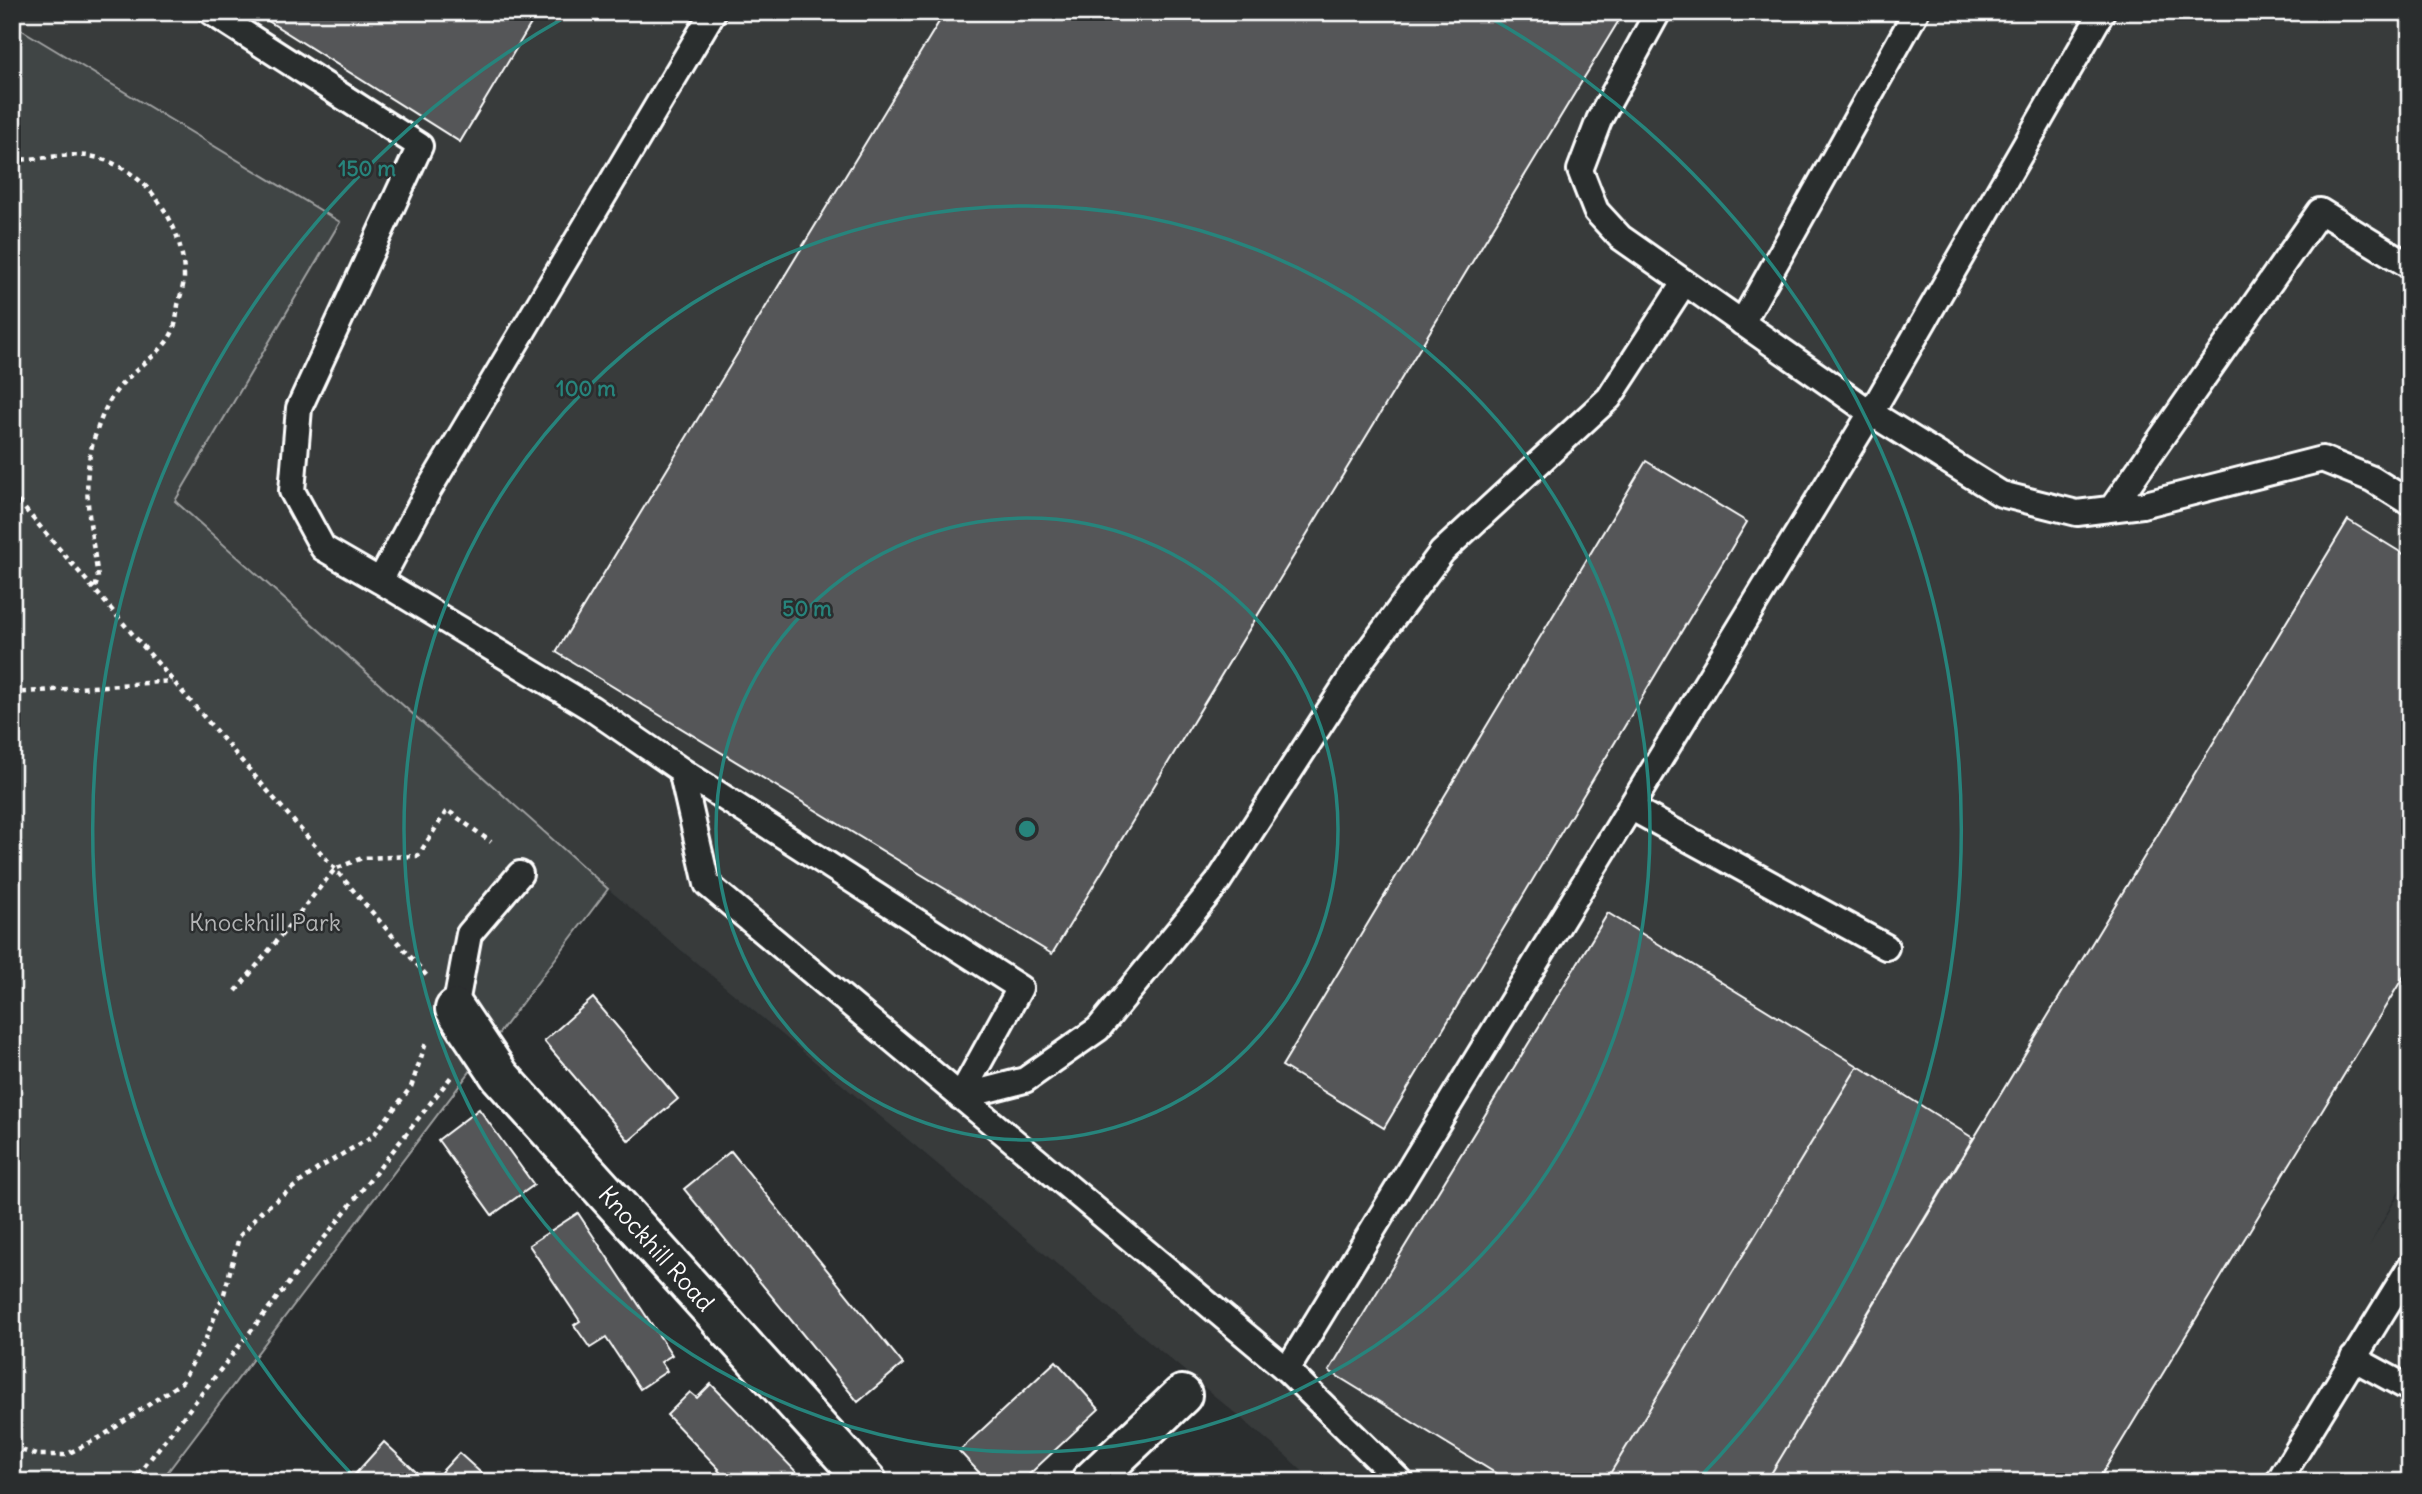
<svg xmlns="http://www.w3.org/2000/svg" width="2422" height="1494" font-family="Delius,sans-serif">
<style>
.built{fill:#373a3b}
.green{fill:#414445;stroke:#a0a2a2;stroke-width:2}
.building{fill:#555758;stroke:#fff;stroke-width:2}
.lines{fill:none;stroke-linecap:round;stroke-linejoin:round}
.lane-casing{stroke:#fff;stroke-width:30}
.street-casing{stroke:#fff;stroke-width:44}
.path{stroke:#fff;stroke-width:4.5;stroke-dasharray:5 5;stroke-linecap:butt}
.lane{stroke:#2a2d2e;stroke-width:24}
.street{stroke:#2a2d2e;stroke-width:38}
.ring{fill:none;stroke:#27847c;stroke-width:3.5}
.labels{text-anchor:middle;stroke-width:5;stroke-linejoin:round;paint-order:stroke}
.park-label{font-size:24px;fill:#b3b4b5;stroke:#2a2d2e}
.street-label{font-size:24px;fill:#fff;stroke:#2a2d2e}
.centre{fill:#27847c;stroke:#2a2d2e;stroke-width:3.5}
.ring-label{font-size:21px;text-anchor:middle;font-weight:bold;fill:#27847c;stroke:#2a2d2e;stroke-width:5;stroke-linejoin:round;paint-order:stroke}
</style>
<rect width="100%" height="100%" fill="#2a2d2e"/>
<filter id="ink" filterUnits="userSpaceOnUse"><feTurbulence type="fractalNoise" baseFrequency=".0143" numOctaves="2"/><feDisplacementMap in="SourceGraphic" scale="14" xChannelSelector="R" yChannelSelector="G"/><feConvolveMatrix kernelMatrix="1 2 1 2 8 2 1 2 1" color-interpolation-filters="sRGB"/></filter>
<g filter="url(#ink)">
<!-- built -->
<path class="built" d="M12,12H2410V1169L2369,1247L2410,1174V1482H1314L1284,1454L608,889L175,501L340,222L12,24Z"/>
<!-- green -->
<path class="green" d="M12,24L340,222L175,501L608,889L160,1482H12Z"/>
<!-- building -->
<path class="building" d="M254,12H538L460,142Z
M945,12H1624L1052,954L556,652Z
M1646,461L1747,522L1384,1128L1282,1066Z
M2348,520L2410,558V966L2097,1482H1766Z
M1608,913L1858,1066L1605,1482H1510L1329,1371Z
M593,998L678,1099L629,1141L544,1041Z
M1858,1066L1973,1138L1766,1482H1605Z
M479,1109L534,1185L492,1215L438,1140Z
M731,1151L903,1364L858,1402L684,1189Z
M578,1213L672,1355L661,1362L667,1371L640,1389L606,1338L590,1348L574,1325L580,1321L529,1245Z
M1056,1361L1099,1409L1021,1482H988L959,1451Z
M711,1384L806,1482H729L718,1470L719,1469L667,1415L690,1392L697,1398Z
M384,1442L427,1482H348Z
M459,1453L491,1482H432Z"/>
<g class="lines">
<!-- lane casing -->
<g class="lane-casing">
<path id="lane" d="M211,12L420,146L299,408L292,491L323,548L380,581L429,489L713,12
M1658,12L1599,120L1580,170L1596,211L1620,237L1871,413L2001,494L2077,513L2142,505L2322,459L2372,479L2410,503
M1742,323L1916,12
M2112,508L2320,211L2410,266
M380,581L591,708L681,770L707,884L1287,1370L1401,1482
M681,770L1020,988L960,1097L1025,1080L1098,1029L1218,882L1364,657L1442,552L1609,398L1684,283
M1630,807L1886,947
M455,1009L469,934L520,874
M2353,1358L2410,1389
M1287,1370L1871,413L2102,12
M2278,1482L2410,1267"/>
</g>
<!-- street casing -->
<g class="street-casing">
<path id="street" d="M455,1009L500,1076L867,1482
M1090,1482L1182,1395"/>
</g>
<!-- path -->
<path class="path" d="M12,160C41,160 74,150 102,159C151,175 185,228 184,279C183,288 180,297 178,305C177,313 176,324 173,331C164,351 144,362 129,377C111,393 102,414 95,436C79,481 92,532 98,578L95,588
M12,494L427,976
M12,693L173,681
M236,991L335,869L362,858L418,856L447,810L491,842
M12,1447L36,1455H65L101,1437L182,1382L206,1338L224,1294L239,1237L262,1211L319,1168L373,1136L411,1087L427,1040
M132,1482L451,1077"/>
<!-- lane -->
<use href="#lane" class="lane"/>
<!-- street -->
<use href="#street" class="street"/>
</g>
</g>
<!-- distance rings -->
<g class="ring">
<circle cx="1027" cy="829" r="311"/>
<circle cx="1027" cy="829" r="623"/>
<path d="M355 1478A934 934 0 0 1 567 16M1487 16A934 934 0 0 1 1699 1478"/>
</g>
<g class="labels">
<!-- park labels -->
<g class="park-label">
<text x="265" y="931">Knockhill Park</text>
</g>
<!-- street labels -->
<g class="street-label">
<text transform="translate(656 1249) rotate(48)" y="8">Knockhill Road</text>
</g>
</g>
<circle cx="1027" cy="829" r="10" class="centre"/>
<g class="ring-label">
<text x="367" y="176">150 m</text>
<text x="586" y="396">100 m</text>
<text x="807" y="616">50 m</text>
</g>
<!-- margin -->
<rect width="2422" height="1494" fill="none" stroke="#2a2d2e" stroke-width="42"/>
<rect x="21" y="21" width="2380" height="1452" fill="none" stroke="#fff" stroke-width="2.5" filter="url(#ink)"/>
</svg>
